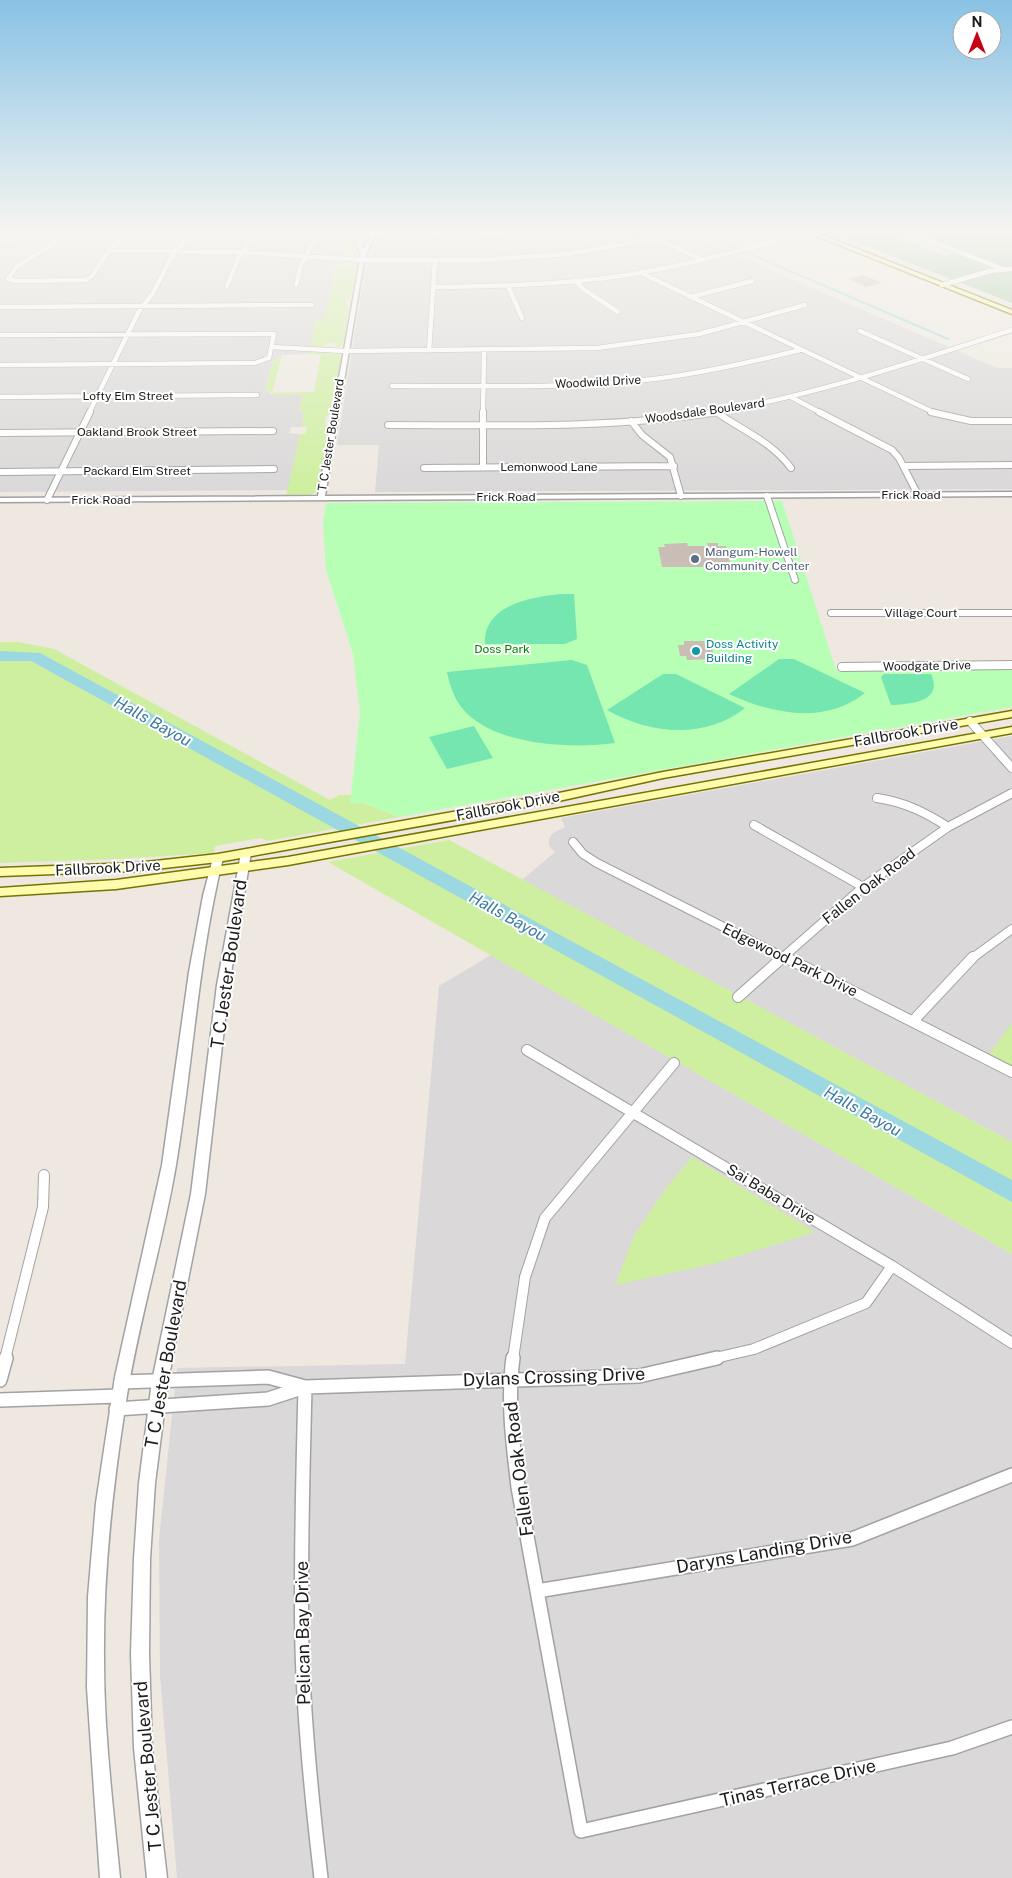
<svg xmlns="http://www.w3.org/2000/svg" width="1012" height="1878" font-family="'Public Sans',sans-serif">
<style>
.residential{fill:#dad8d8}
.grass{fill:#ceef9f}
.cemetery{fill:#9fc9a1}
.park{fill:#b8ffb6}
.pitch{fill:#75e6af}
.parking{fill:#e3e3e3}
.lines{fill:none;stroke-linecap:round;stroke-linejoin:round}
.stream{stroke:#9bd8e1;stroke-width:2}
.river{fill:#9bd8e1;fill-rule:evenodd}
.building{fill:#cabdb6}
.minor-far4-casing{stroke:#a2a2a2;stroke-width:5.5}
.minor-far3-casing{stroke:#a2a2a2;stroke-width:8}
.minor-far2-casing{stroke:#a2a2a2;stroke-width:10}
.minor-far1-casing{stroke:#a2a2a2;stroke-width:12}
.minor-casing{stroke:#a2a2a2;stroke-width:16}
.tertiary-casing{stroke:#a2a2a2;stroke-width:3}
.secondary-casing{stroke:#747500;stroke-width:3}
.minor-far4{stroke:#fff;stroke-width:4.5}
.minor-far3{stroke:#fff;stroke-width:6}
.minor-far2{stroke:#fff;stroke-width:8}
.minor-far1{stroke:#fff;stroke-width:10}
.minor{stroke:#fff;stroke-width:13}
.tertiary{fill:#fff;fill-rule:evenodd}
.secondary{fill:#fffbad;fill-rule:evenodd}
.service-dot{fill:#5c6f8a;stroke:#fff;stroke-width:2}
.culture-dot{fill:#0f9aa8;stroke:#fff;stroke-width:2}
.labels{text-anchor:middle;stroke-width:4;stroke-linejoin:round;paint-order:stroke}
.far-street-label{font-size:12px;fill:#1b1b1b;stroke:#fff}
.far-service-label{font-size:12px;fill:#4e5e75;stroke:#fff;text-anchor:start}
.far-culture-label{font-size:12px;fill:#0d838f;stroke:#fff;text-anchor:start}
.far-park-label{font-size:12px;fill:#038201;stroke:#fff}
.street-label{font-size:15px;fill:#1b1b1b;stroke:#fff}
.water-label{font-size:16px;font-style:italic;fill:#3b79a3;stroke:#fff}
.near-street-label{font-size:18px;fill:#1b1b1b;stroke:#fff}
</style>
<rect width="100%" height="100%" fill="#eee8e0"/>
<!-- residential -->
<path class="residential" d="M29,229H353L336,266L325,318L316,319L309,354L282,355L273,361L265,389L272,395H302L299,412H304L302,427H291L289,433L300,434L288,490L0,492V255H29L37,250H0V242H19Z
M386,229H676L997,368H1012V489L375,492L379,445H337L366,263L373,247Z
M1012,736V1142L522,880L555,852L549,846V839L553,833L565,827L561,818Z
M491,955L1012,1254V1878H177L160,1675L159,1540L177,1368L405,1364L439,986Z"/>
<!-- grass -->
<path class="grass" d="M0,229H29L19,242H0Z
M353,229H364L357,239L360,255L354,257L353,253H347L340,257Z
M338,260L343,262V266H349L351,263L357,265L352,295L346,300V304L349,308L343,343L340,347H336L334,343H328L322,348L310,347L316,318H325Z
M309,350C320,352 328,354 339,354L341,357L332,411L326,417L325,423L328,429L318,492L306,496H286L300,434H305L307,427H302L304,412H299L302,395H272V393L265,389L273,361L282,355L272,393L314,392L321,355L309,354Z
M0,642H18L54,649L330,800L339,795H351L350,804L361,802L399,817L267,841L261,838L215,846L214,853L117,859L0,863Z
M449,840L1012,1142V1254L328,862Z
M1012,1023V1068L988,1056Z
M692,1157L815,1232L713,1264L615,1285L635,1234L667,1187Z"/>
<!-- cemetery -->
<path class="cemetery" d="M823,229H1012V303Z"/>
<!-- park -->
<path class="park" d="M782,501L836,670L1012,669V707L399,817L362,802L350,804L360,712L353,654L326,570L323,521L326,503Z"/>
<!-- pitch -->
<path class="pitch" d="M561,594H574L577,639L565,644H485C483,605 531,597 561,594Z
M779,659H794L865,693C825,725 772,714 729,694Z
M572,660L587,665L615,743C571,749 493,746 462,708C454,699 449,683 447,672Z
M663,674H676L745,708C705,740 649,734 607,710Z
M884,674H931C944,702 910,704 891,705L881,677Z
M474,726L493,758L447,769L429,737Z"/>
<!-- parking -->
<path class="parking" d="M901,233L949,250L946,251L952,254L945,256L896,237L898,236L895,235Z"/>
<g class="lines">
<!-- stream -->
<path class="stream" d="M692,229L734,247
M746,252L948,339"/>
<!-- river -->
<path class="river" d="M0,651L40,653L1012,1180V1202L31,661H0Z"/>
</g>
<!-- building -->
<path class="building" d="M864,275L882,283L866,287L848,279Z
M687,543L688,546H708L707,543H718V546H726L731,567H662L658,547H665L664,544Z
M684,641H704L705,645L711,644L715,659L687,660L686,656H680L678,645H684Z"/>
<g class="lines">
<!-- minor-far4 casing -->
<g class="minor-far4-casing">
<path id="minor-far4" d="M64,229L49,247L17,266L8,279L17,281L86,280L92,276L105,256L129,229
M633,229L701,259
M900,229L1003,269
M365,233C430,238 495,235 560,229
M110,251L242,252L361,260H480L568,254L655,239
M641,273L935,413
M576,281L583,289L618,312
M296,285L301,265L321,229
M942,285L990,271L1012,269
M227,286L238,259L257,229
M508,286L522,318
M434,287C496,286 558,285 620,276C684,267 746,248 809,232
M691,297L752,281
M0,307L312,305
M860,331L968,379
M0,335L274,334L269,358L255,363L0,365
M272,347L345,351L597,348L699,334L805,305
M429,351L435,260
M392,386C479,386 568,389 654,379C704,373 752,362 800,350
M0,397L257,395
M791,397L821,413
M89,413L139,311L153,293L172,256L195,229
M483,413L484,350
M710,413C814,396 912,362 1012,330"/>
</g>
<!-- minor-far3 casing -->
<g class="minor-far3-casing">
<path id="minor-far3" d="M716,412C742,430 772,442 791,468
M819,412L892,450L899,458L918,495
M931,412L971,421H1012
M631,421L642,435L670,457L681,496
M388,425C498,425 609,429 718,412
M0,433L273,431
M904,466L1012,465
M483,467V412
M424,468L674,466
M0,472L274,469
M767,496L795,580
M47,500L90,412
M831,613H1012"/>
</g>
<!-- minor-far2 casing -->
<g class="minor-far2-casing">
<path id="minor-far2" d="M842,667L1012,665
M970,721L1012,768
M877,798C904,802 925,812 948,827
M754,825L863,887
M573,842L583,854L597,863L787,959
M781,959L863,887L948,827L1012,793
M971,959L1012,929"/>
</g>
<!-- minor-far1 casing -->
<g class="minor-far1-casing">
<path id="minor-far1" d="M785,957L1012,1072
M738,997L783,957
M913,1021L973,957
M527,1050L892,1266L1012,1343
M5,1359L43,1207L44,1175
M513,1359L525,1277L545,1218L674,1063
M711,1359L754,1349L866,1303L892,1266"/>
</g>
<!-- minor casing -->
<g class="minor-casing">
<path id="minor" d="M513,1358C507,1401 513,1444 518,1487L581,1831L952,1748L1012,1727
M0,1380L6,1358
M121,1382L268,1377L305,1387
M305,1387C303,1474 300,1561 302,1648C304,1725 312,1802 321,1878
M0,1400L119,1396
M116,1409L268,1399L305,1387L639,1376L717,1358
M537,1591L852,1539L1012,1475"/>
</g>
<!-- tertiary casing -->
<g class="tertiary-casing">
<path id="tertiary" d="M364,229H370L362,239L363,249L376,229H382L371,243L364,260L325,496L1012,492V496L0,502V498L318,496L361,254C354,243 356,239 364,229Z
M246,849L251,853L229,985L205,1194L168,1381L155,1483L150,1559L149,1654L152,1748L167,1878H147L134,1748L131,1654L134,1559L139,1483L152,1381L191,1194L217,985L241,853Z
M218,854L223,858C198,959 193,1062 176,1165C162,1247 137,1326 125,1408C112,1492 103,1576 104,1661C104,1734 113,1806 120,1878H100L87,1688L88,1597L96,1503L115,1377L162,1165L189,972L203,896L213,858Z"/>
</g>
<!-- secondary casing -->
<g class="secondary-casing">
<path id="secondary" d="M799,229H807L1012,310V314Z
M1012,711V717L663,778L554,802L218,862L137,871L0,876V868L137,863L218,854L554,794L663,772Z
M1012,727V733L288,865L116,889L0,896V888L116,880L288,857Z"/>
</g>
<!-- minor-far4 -->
<use href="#minor-far4" class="minor-far4"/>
<!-- minor-far3 -->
<use href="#minor-far3" class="minor-far3"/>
<!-- minor-far2 -->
<use href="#minor-far2" class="minor-far2"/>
<!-- minor-far1 -->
<use href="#minor-far1" class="minor-far1"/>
<!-- minor -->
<use href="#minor" class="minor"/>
<!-- tertiary -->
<use href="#tertiary" class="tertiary"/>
<!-- secondary -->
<use href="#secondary" class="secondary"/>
</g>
<!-- sky -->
<linearGradient id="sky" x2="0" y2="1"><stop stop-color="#89c2e5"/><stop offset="0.47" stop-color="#f7f5f1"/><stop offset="1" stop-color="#f7f5f1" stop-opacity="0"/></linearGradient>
<rect width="1012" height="492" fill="url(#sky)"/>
<!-- markers -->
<circle class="service-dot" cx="695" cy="559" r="5"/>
<circle class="culture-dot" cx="696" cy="651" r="5"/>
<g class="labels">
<!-- far-street labels -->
<g class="far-street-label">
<text transform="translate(598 382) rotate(-3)" y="4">Woodwild Drive</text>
<text x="128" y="400">Lofty Elm Street</text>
<text transform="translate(705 411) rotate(-8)" y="4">Woodsdale Boulevard</text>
<text x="137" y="436">Oakland Brook Street</text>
<text transform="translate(331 435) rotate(-81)" y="4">T C Jester Boulevard</text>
<text x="549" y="471">Lemonwood Lane</text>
<text x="137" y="475">Packard Elm Street</text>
<text x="911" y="499">Frick Road</text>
<text x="506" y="501">Frick Road</text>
<text x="101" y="504">Frick Road</text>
<text x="921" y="617">Village Court</text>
<text transform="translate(927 666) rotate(-1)" y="4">Woodgate Drive</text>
</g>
<!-- far-service labels -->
<g class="far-service-label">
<text x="705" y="556">Mangum-Howell<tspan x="705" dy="14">Community Center</tspan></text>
</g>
<!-- far-culture labels -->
<g class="far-culture-label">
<text x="706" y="648">Doss Activity<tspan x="706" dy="14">Building</tspan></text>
</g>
<!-- far-park labels -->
<g class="far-park-label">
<text x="502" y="653">Doss Park</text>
</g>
<!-- street labels -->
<g class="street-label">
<text transform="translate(906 733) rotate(-10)" y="5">Fallbrook Drive</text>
<text transform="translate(508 806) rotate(-11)" y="5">Fallbrook Drive</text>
<text transform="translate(108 868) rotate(-3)" y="5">Fallbrook Drive</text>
<text transform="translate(869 886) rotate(-38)" y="5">Fallen Oak Road</text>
<text transform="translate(790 960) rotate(26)" y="5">Edgewood Park Drive</text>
<text transform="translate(771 1194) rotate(31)" y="5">Sai Baba Drive</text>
</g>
<!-- water labels -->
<g class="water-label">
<text transform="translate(153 721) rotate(29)" y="6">Halls Bayou</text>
<text transform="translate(508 916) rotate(29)" y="6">Halls Bayou</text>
<text transform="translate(863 1111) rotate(29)" y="6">Halls Bayou</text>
</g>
<!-- near-street labels -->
<g class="near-street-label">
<text transform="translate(229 964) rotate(-82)" y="6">T C Jester Boulevard</text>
<text transform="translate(166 1364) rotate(-80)" y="6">T C Jester Boulevard</text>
<text transform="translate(554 1377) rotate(-2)" y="6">Dylans Crossing Drive</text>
<text transform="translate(519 1469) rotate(-97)" y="6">Fallen Oak Road</text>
<text transform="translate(764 1552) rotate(-10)" y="6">Daryns Landing Drive</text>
<text transform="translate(303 1633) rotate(-91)" y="6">Pelican Bay Drive</text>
<text transform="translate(148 1766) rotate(-95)" y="6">T C Jester Boulevard</text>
<text transform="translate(798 1783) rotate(-13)" y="6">Tinas Terrace Drive</text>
</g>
</g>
<!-- north arrow -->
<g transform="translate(977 35)"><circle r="24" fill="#ffffff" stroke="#a4a4a4"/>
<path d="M0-4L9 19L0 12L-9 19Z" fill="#c70014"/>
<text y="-8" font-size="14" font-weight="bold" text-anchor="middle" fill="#1b1b1b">N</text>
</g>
</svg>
